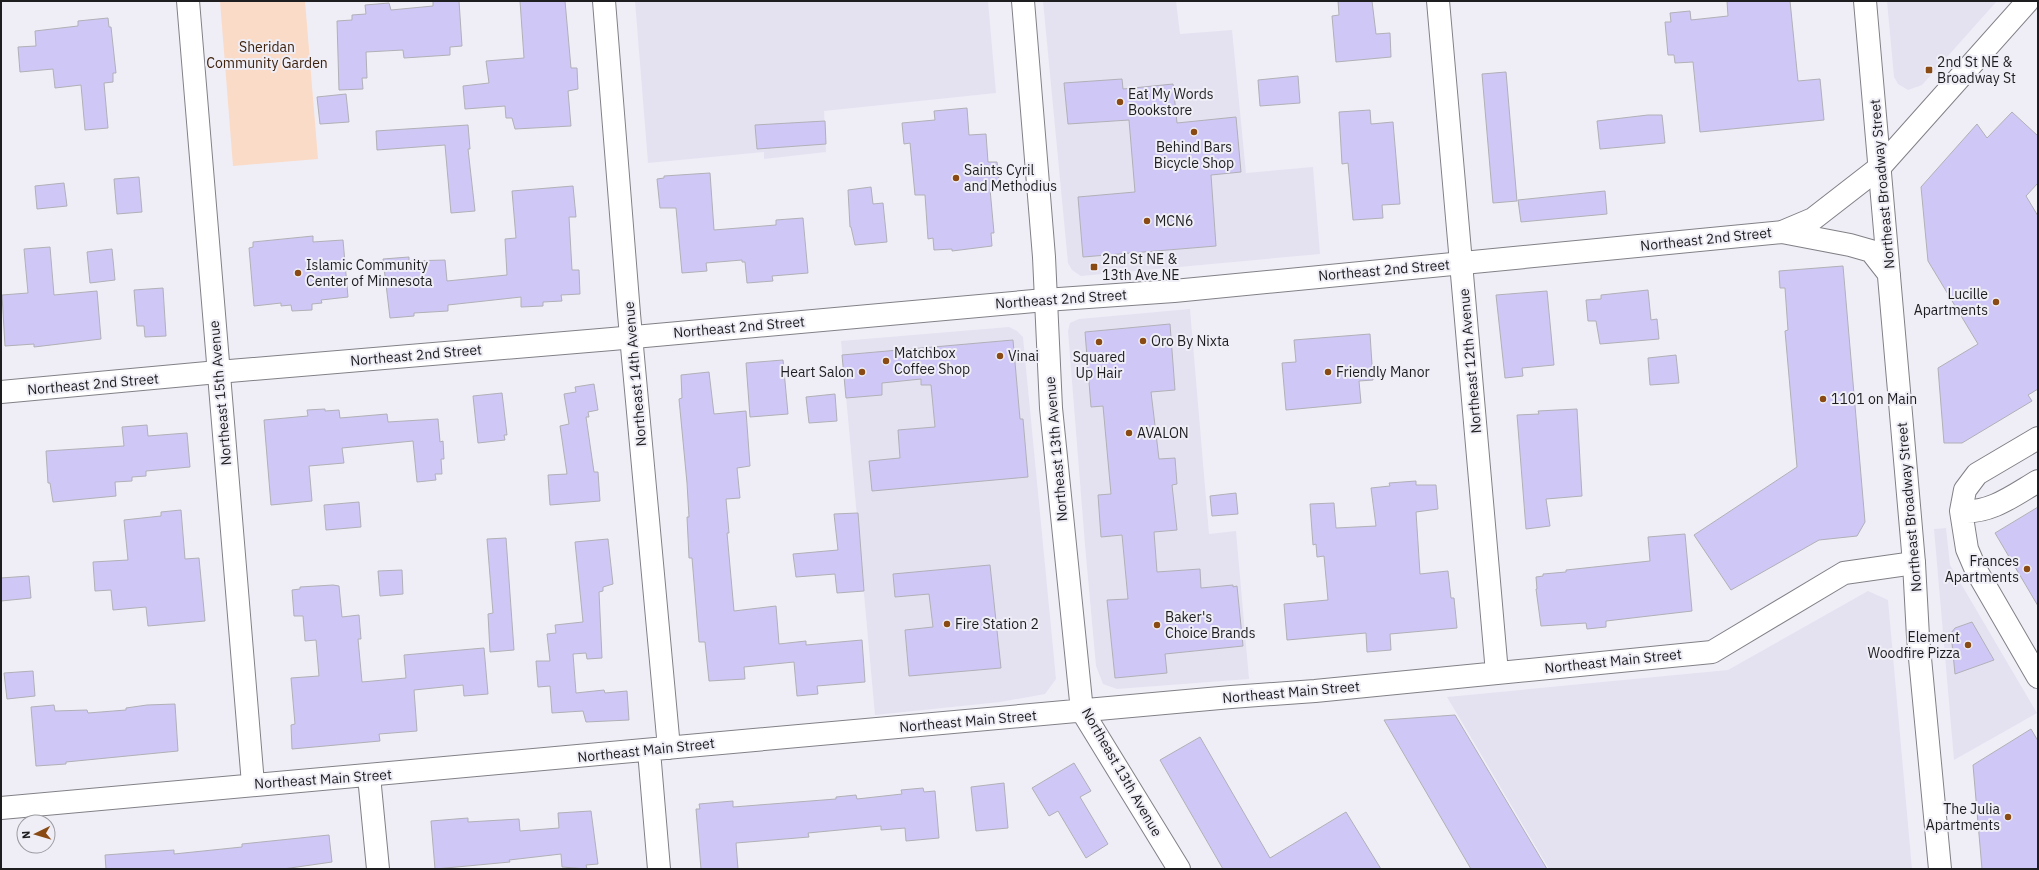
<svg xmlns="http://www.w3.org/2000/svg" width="2039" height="870" font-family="'IBM Plex Sans',sans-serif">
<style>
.built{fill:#e4e2f1}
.green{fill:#fadbc7}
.building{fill:#cfc8f6;stroke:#b1b0b7}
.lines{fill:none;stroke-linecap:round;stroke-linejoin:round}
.minor-casing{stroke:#818087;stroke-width:24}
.tertiary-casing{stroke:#818087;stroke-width:24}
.secondary-casing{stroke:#818087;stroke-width:24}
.minor{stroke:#fff;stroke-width:22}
.tertiary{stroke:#fff;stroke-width:22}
.secondary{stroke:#fff;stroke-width:22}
.poi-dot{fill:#8a4a14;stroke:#efeef6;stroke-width:1.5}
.labels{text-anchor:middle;stroke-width:4;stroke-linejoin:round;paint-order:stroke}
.park-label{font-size:14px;fill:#3f230e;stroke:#efeef6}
.poi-label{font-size:14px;fill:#1e1e21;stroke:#efeef6;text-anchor:start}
.street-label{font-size:14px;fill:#1e1e21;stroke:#efeef6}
</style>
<rect width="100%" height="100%" fill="#efeef6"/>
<!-- built -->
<path class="built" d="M635,1H988L996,93L824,111L826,152L764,159V152L648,163Z
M1043,1H1176L1180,34L1232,30L1246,173L1313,167L1320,254L1081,276L1072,270L1068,263Z
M1887,1H1997L1922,85L1908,90L1898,84L1894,77Z
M1190,309L1209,534L1236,531L1249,679L1117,689L1103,684L1096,666L1085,545L1068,331L1070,323L1079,319Z
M1009,327L1017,331L1023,337L1056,679L1045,694L1000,702L875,715L841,341Z
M1946,528L1950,565L2037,713L1954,760L1934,529Z
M1868,591L1888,600L1912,869H1549L1447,697L1728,670Z"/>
<!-- green -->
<path class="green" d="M220,1H305L318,159L233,166Z"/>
<!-- building -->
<path class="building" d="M433,1H459L462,46L450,47V55L404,58L403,50L366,52L367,78H362L363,89L339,90L337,21L352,20V15L366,14L365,5L389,3L391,10L433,6Z
M520,1H565L571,68H577L578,89L568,91L571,126L515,129L512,118H506L505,106L465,109L463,86L489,83L486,61L524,58Z
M1338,1H1372L1376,34L1390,33L1391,57L1336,62L1332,16L1339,15Z
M1727,1H1790L1798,81L1820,79L1824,120L1700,132L1693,62L1675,63L1674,55H1668L1665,22H1671L1670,13L1690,11L1691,20L1728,16Z
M108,18L109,27H111L116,73H113V82L104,83L108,128L85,130L81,85L55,88L53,69L20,72L18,47L36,46L35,31L78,26V21Z
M1506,72L1517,201L1493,203L1482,74Z
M1298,76L1300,103L1260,106L1258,80Z
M1122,79L1123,89L1173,84L1177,123L1236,117L1241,172L1211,175L1216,246L1083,257L1078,197L1135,192L1129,120L1068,124L1064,83Z
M346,94L349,122L320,124L317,97Z
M967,108L969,135L986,134L988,162H997L1000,188L990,189L994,233H991L992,246L952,251V249L934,250L933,238L928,239L925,195H915L910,143L904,144L902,123L935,120L934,111Z
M1370,110L1371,124L1393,122L1400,204L1382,205L1383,218L1353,220L1348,163L1342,164L1339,112Z
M2012,112L2038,136V183L2026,196L2038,216V389L2028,395L2032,401L1962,443H1944L1938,368L1978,344L1928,261L1921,187L1977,124L1987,138Z
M1648,115H1662L1665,143L1600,149L1597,121Z
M825,121L826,144L757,149L755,125Z
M468,125L470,149H468L475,211L451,213L445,145L377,150L376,131Z
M710,173L714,230L776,225V220L803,218L808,273L772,276L773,281L747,283L745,262H742V260L706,263L707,271L682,273L676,208H660L657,179L664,178V176Z
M139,177L142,212L117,214L114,179Z
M64,183L67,206L37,209L35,186Z
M573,186L576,217H569L572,270H579L580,294L561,295L562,301L543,302V306L521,307V297L448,305V311L414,313V316L390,318L383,259L409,257V261L445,260L447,281L507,275L505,239L516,238L512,191Z
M871,187L873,204L883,203L887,242L855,245L851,227H850L848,190Z
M1605,191L1607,214L1521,222L1518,200Z
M313,236V242L343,240L348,297L321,300L322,303L312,304V310L292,311L291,305L281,306V303L254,306L249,248L253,247V242Z
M50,247L54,295L97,291L101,339L34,347V344L5,346L2,295L28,293L24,249Z
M112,249L115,280L90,283L87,252Z
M1843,266L1865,522L1857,536L1819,540L1731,590L1694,535L1797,467L1785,331L1788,330L1785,288H1780L1779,271Z
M163,288L166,336L145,337L144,326H137L134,290Z
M1648,290L1651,320L1657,319L1659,339L1600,344L1596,321H1588L1586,300L1601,299V295Z
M1547,291L1554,365L1522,368L1523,376L1505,378L1496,295Z
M1170,324L1175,390L1151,392L1159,459L1175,458L1177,484L1172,485L1177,530L1154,532L1157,572L1200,569L1201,588L1233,585V587L1237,586L1243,646L1165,654L1167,673L1115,678L1107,600L1128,599L1122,535L1101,537L1098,495L1111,494L1103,406L1091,407L1085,332Z
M1370,334L1373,380L1359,381L1361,403L1286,410L1282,363L1296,362L1294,340Z
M1013,340L1020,419H1023L1028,477L872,491L869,461L900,458L898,430L935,427L931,385H921V379L882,383V395L846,398L842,355Z
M1676,355L1679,383L1650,385L1648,358Z
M783,360L788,414L750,417L746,363Z
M709,372L714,414L746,411L750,466L737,468L740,498L726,499L729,533H727L734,611L776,606L779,644L806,641V645L862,640L865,682L817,686L818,694L797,696L794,662L744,667L745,679L709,681L705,642H699L692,558H689L687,517H689L687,483L679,399L682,398L681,375Z
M594,384L598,410L588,412L589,417H586L594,472H598L600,501L550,505L548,475L567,474L560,426L569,424L564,394L576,392L575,387Z
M502,393L507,435H504L505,440L478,443L473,396Z
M835,394L837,421L809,423L806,397Z
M325,409V411L339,410L340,418L387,414L388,422L438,419L440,442L443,441L444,459H441L442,474H435L436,480L417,482L413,441L342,448L344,463L309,466L312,501L271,505L264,420L308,416L307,410Z
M1577,409L1582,496L1546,499L1550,526L1526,529L1517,415L1539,414L1538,411Z
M147,425L148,436L187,433L190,467L146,471V476L132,477V481L115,482L116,496L53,502L50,483H48L46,451L124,446L122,427Z
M1416,481V485H1436L1438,509L1416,512L1420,574L1448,571L1451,598H1454L1457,628L1390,634L1391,650L1367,652L1366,633L1287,640L1284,604L1328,600L1324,556L1317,557L1316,544L1313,545L1310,504L1334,503L1336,528L1376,526L1371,488L1390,486L1389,483Z
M1236,493L1238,514L1212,516L1210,496Z
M359,502L361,527L326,530L324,505Z
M2038,507V606L1995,533Z
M181,510L185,559L199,558L205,621L148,626L146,607L113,610L111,590L95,591L93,562L128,560L124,520L161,516V512Z
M858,513L864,591L837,593L835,574L796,577L793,554L838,550L834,514Z
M1685,534L1692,611L1606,621V627L1587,629L1586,623L1541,626L1536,589H1537L1536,577L1543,576V574L1566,572V570L1650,561L1648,537Z
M506,538L514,650L490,652L488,614L493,613L487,539Z
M608,539L613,584L603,587V591L599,592L602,658L587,659L586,653L573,654L576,693L604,690L605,693L627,691L629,720L586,722L583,711L552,713L550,686L538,687L536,661H550L547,634L556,633L555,625L583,622L575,542Z
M990,565L1001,668L909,676L905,630L933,627L929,594L895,597L893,574Z
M402,570L403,594L380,596L378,571Z
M29,576L31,598L1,601V578Z
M333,585L339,586L342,617L359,615L361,639H358L362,682L406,678L404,655L484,648L488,694L464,696L463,685L414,690L417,731L379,734L380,741L292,749L291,725L295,724L291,678L319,676L316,640L305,641L303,616H294L292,590L300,589V587Z
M1972,622L1994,660L1955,674L1951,633L1955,628Z
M33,671L35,696L7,699L4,673Z
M175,704L178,751L66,762V764L36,766L31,707L54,705L55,711L87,710L88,713L126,710V708L147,705Z
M1455,715L1547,869H1471L1384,720Z
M2031,729L2038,741V869H1982L1973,765Z
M1200,737L1270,858L1346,812L1381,869H1223L1160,760Z
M1074,763L1091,791L1080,797L1108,844L1086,858L1058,811L1049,816L1032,788Z
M1004,783L1008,828L976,831L971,787Z
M923,788L924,792L935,791L939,838L906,841L905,828L881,830V826L808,833L809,837L736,843L738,869H701L696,809H700L699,804L733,801V807L836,799V797L856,795L857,799L902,794L901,790Z
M591,811L598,864L586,865L587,869L562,867L561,854L509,860L510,862L435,869L431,821L468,818V822L519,819L520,831L559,828L558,813Z
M329,835L332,862L283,869H106L105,855L174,850V854L242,847V844Z"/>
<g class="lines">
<!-- minor casing -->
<g class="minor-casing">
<path id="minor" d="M188,1L253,784
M604,1L629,314L669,748
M1023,1L1044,257L1051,408L1082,711L1179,869
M1438,1L1497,673
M2038,438L1977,474L1965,490L1961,511L1967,549L1976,570L2038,677
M1961,511C1990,514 2014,495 2038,481
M649,751L659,869
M369,776L378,869
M1,808L1231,697L1315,691L1712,652L1844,573L1914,563"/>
</g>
<!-- tertiary casing -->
<g class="tertiary-casing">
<path id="tertiary" d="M1,392L218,372L612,339L1045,300L1174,291L1782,232L1813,219L1880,167L2028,1"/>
</g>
<!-- secondary casing -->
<g class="secondary-casing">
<path id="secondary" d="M1865,1L1914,563L1918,637L1940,869
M1782,232L1850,245L1871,251L1889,274"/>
</g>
<!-- minor -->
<use href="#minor" class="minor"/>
<!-- tertiary -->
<use href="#tertiary" class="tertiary"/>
<!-- secondary -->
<use href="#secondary" class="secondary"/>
</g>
<!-- markers -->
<g class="poi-dot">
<rect x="1925" y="66" width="8" height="8" rx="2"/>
<circle cx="1120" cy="102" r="4"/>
<circle cx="1194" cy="132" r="4"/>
<circle cx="956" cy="178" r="4"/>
<circle cx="1147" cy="221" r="4"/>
<rect x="1090" y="263" width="8" height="8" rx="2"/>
<circle cx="298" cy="273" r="4"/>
<circle cx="1996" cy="302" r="4"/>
<circle cx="1143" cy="341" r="4"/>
<circle cx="1099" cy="342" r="4"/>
<circle cx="1000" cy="356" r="4"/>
<circle cx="886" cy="361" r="4"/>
<circle cx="862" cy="372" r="4"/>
<circle cx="1328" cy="372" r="4"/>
<circle cx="1823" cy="399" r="4"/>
<circle cx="1129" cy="433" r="4"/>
<circle cx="2027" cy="569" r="4"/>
<circle cx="947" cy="624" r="4"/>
<circle cx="1157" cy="625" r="4"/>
<circle cx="1968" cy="645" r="4"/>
<circle cx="2008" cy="817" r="4"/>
</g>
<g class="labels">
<!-- park labels -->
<g class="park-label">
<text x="267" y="52">Sheridan<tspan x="267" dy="16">Community Garden</tspan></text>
</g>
<!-- poi labels -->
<g class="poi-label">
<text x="1937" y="67">2nd St NE &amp;<tspan x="1937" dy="16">Broadway St</tspan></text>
<text x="1128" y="99">Eat My Words<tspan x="1128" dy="16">Bookstore</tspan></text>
<text x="1194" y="152" text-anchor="middle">Behind Bars<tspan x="1194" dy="16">Bicycle Shop</tspan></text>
<text x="964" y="175">Saints Cyril<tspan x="964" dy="16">and Methodius</tspan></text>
<text x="1155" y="226">MCN6</text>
<text x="1102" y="264">2nd St NE &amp;<tspan x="1102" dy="16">13th Ave NE</tspan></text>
<text x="306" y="270">Islamic Community<tspan x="306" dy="16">Center of Minnesota</tspan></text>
<text x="1988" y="299" text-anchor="end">Lucille<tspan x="1988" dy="16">Apartments</tspan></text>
<text x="1151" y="346">Oro By Nixta</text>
<text x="894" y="358">Matchbox<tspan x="894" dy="16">Coffee Shop</tspan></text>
<text x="1008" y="361">Vinai</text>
<text x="1099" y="362" text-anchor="middle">Squared<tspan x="1099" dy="16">Up Hair</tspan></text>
<text x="854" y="377" text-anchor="end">Heart Salon</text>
<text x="1336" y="377">Friendly Manor</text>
<text x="1831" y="404">1101 on Main</text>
<text x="1137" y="438">AVALON</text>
<text x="2019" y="566" text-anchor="end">Frances<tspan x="2019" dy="16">Apartments</tspan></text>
<text x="1165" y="622">Baker's<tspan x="1165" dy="16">Choice Brands</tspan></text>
<text x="955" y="629">Fire Station 2</text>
<text x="1960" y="642" text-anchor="end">Element<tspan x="1960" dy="16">Woodfire Pizza</tspan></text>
<text x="2000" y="814" text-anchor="end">The Julia<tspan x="2000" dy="16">Apartments</tspan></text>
</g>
<!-- street labels -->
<g class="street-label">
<text transform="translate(1882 184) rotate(-95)" y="5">Northeast Broadway Street</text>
<text transform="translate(1706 239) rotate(-6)" y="5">Northeast 2nd Street</text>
<text transform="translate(1384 270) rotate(-5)" y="5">Northeast 2nd Street</text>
<text transform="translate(1061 299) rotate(-4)" y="5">Northeast 2nd Street</text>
<text transform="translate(739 327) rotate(-5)" y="5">Northeast 2nd Street</text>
<text transform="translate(416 355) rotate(-5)" y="5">Northeast 2nd Street</text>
<text transform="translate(1470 361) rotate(-95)" y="5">Northeast 12th Avenue</text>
<text transform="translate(635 374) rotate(-95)" y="5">Northeast 14th Avenue</text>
<text transform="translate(93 384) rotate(-5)" y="5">Northeast 2nd Street</text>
<text transform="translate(220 393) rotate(-95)" y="5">Northeast 15th Avenue</text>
<text transform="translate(1056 449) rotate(-95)" y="5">Northeast 13th Avenue</text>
<text transform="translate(1909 507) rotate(-95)" y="5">Northeast Broadway Street</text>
<text transform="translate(1613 661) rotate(-6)" y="5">Northeast Main Street</text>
<text transform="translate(1291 692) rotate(-5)" y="5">Northeast Main Street</text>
<text transform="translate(968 721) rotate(-5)" y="5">Northeast Main Street</text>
<text transform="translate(646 750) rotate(-6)" y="5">Northeast Main Street</text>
<text transform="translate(1122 772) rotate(60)" y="5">Northeast 13th Avenue</text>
<text transform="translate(323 779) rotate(-4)" y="5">Northeast Main Street</text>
</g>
</g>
<!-- border -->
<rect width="2039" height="870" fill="none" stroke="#1e1e21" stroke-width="4"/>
<!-- north arrow -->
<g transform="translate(36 834) rotate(265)"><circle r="19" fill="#efeef6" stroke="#9b9ba1"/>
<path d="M0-3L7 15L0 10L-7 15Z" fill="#8a4a14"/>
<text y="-6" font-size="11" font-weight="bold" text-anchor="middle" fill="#1e1e21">N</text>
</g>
</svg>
